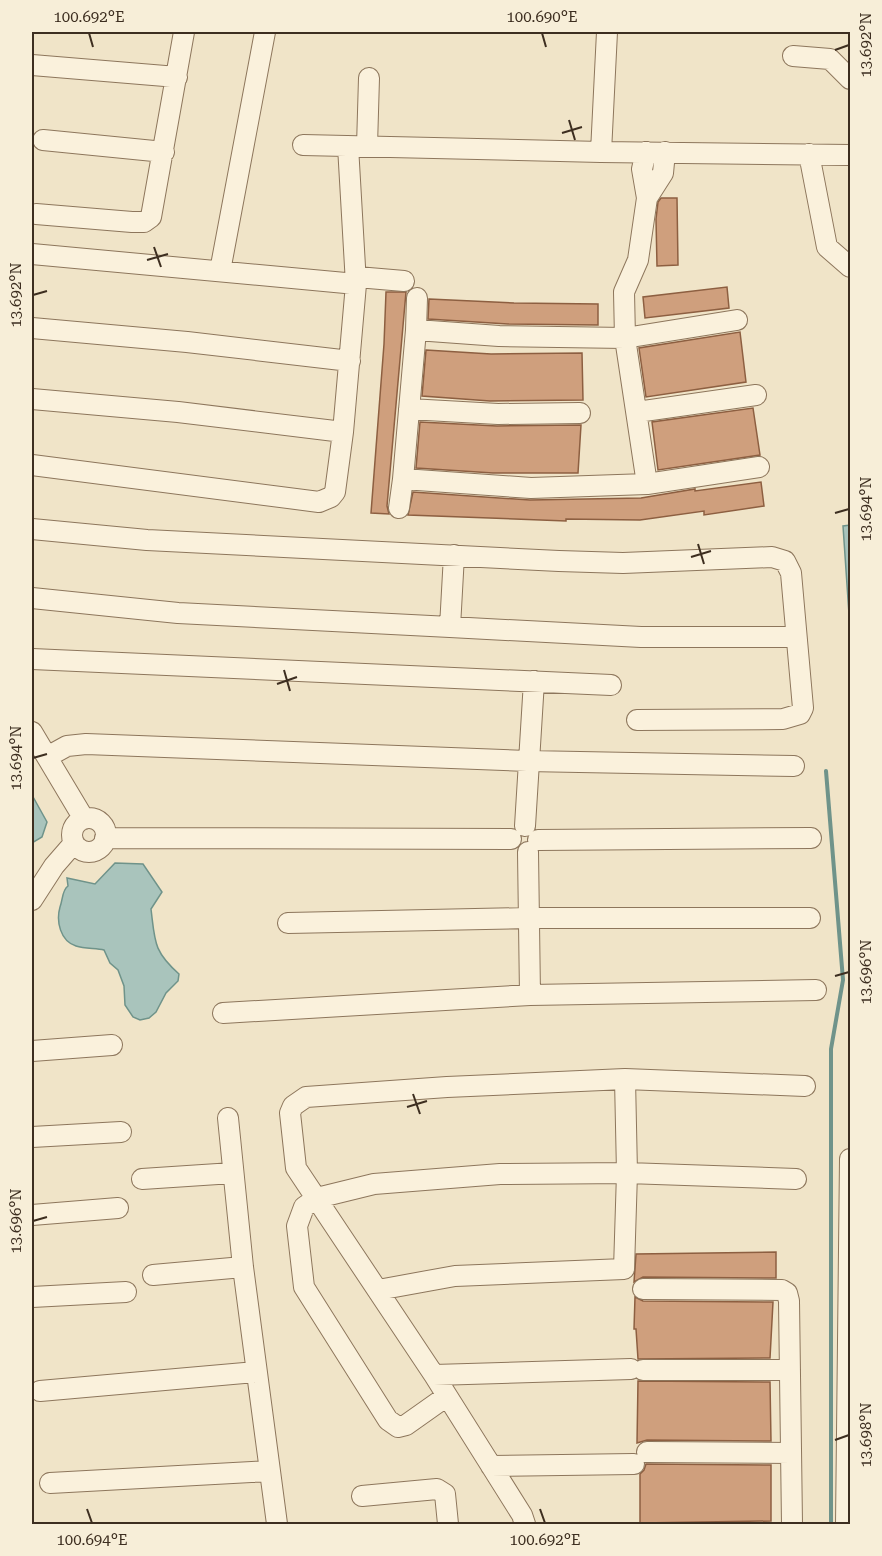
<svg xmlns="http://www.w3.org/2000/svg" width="882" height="1556" font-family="'Roboto Serif',serif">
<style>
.water{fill:#a9c4bc;stroke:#6f938a;stroke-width:1.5}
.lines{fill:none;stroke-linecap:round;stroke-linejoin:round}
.stream{stroke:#6f938a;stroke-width:4}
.building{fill:#cf9f7d;stroke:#8d5f41;stroke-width:1.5}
.minor-casing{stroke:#8d765c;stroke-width:22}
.minor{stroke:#faf1dc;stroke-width:20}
.ticks{fill:none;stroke:#3d2e20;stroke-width:2}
.neatline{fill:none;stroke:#3d2e20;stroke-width:2}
.ticks-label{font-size:15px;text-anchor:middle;fill:#3d2e20}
</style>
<rect width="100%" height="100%" fill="#f0e4c8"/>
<!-- water -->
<path class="water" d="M850,525V629L843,526Z
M32,795L47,822L42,837L32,843Z
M115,863L143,864L162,892L151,909C155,941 153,951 179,974L178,981L166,993L156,1012L149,1018L140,1020L133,1017L125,1005L124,986L118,970L110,963L104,950C96,948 85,949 76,946C60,941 56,921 60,907C63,899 62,890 68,886L67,878L95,884Z"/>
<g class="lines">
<!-- stream -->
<path class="stream" d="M826,771L843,980L831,1049V1524"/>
</g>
<!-- building -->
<path class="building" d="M661,198H677L678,265L657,266L656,219L658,202Z
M727,287L729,308L645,318L643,297Z
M386,292H406L387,506L389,514L371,513L384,344Z
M429,299L514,303L598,304V325L508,324L428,319Z
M740,332L746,382L646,397L639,348Z
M426,350L491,354L582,353L583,400L490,401L422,396Z
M753,408L760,455L658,470L652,422Z
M420,422L497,426L581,425L578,473H493L416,468Z
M761,482L764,506L704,515V511L640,520L566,519V521L408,515L413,492L530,500L641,498L695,489V491Z
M776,1252V1278L643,1277L634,1282L636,1254Z
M635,1297L643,1301L773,1302L770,1358L638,1359L636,1329H634Z
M638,1381L770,1382L771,1441L647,1440L637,1443Z
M646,1464L771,1465V1521L640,1523V1474L644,1470Z"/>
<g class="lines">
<!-- minor casing -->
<g class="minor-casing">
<path id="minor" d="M793,56L830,59L850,79
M32,65L177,77
M43,140L164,152
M303,145L601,152L850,155
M367,146L369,78
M601,152L607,32
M646,152L642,169L647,198L663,173L665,152
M809,154L827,247L850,267
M647,198L638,260L624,292L625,338L647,484L531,488L403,479L416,330L499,336L625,338L737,320
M36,214L132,222H144L151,217L184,32
M32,254L356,284
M220,271L265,32
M357,277L404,281
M32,328L187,342L350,361
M416,330L417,298
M32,399L178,412L343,432
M409,409L498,414L580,413
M637,412L756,395
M32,465L319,502L331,497L335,492L343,432L356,284L348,146
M647,484L759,467
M399,508L403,479
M32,529L147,540L559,561L623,563L772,557L785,561L791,573L803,708L800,714L783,719L637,720
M32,598L178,613L450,627L641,637H796
M450,627L454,555
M32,659L611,685
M32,732L84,819
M47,757L67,746L86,744L527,761L794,766
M72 835a17 17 0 1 1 34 0a17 17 0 1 1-34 0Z
M525,826L534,681
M105,838L511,839
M538,840L811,838
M528,852L530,995
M32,900L54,866L74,843
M288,923L528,918H810
M223,1013L530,995L816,990
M32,1051L112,1045
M228,1118L243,1267L277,1524
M32,1137L121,1132
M142,1179L233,1173
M32,1215L118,1208
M153,1275L243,1267
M643,1289L782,1290L787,1293L789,1301L792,1524
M378,1290L455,1276L624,1269L627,1173L625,1079
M32,1297L126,1292
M643,1370H790
M434,1375L631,1369
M40,1391L256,1372
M447,1396L406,1425L398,1427L388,1420L304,1287L297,1226L304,1207L317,1198L374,1184L500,1174L627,1173L796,1179
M647,1452L791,1453
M491,1466L634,1464
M50,1483L269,1471
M362,1496L437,1489L445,1494L448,1524
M525,1524L522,1515L434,1375L296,1168L290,1113L293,1106L306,1097L447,1087L625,1079L805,1086
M846,1524L850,1159"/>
</g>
<!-- minor -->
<use href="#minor" class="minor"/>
</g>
<!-- ticks -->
<path class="ticks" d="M89,33L93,47M542,33L546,47M835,50L849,45M569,120L575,140M562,133L582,127M154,247L161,267M147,260L168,254M33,295L47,291M835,513L849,509M698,544L704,564M691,557L711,551M284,670L290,691M277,684L297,677M33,758L47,754M835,976L849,972M413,1094L420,1114M407,1107L427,1101M33,1221L47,1217M835,1440L849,1435M87,1509L92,1523M540,1509L545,1523"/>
<!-- border -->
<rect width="882" height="1556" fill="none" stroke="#f7eed8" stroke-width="66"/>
<rect x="33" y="33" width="816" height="1490" class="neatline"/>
<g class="ticks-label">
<text x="89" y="22">100.692°E</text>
<text x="542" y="22">100.690°E</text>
<text transform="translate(866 45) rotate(-90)" y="5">13.692°N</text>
<text transform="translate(16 295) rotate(-90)" y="5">13.692°N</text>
<text transform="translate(866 509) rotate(-90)" y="5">13.694°N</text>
<text transform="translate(16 758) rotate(-90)" y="5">13.694°N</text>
<text transform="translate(866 972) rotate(-90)" y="5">13.696°N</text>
<text transform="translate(16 1221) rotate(-90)" y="5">13.696°N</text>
<text transform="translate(866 1435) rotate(-90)" y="5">13.698°N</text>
<text x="92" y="1545">100.694°E</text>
<text x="545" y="1545">100.692°E</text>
</g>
</svg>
